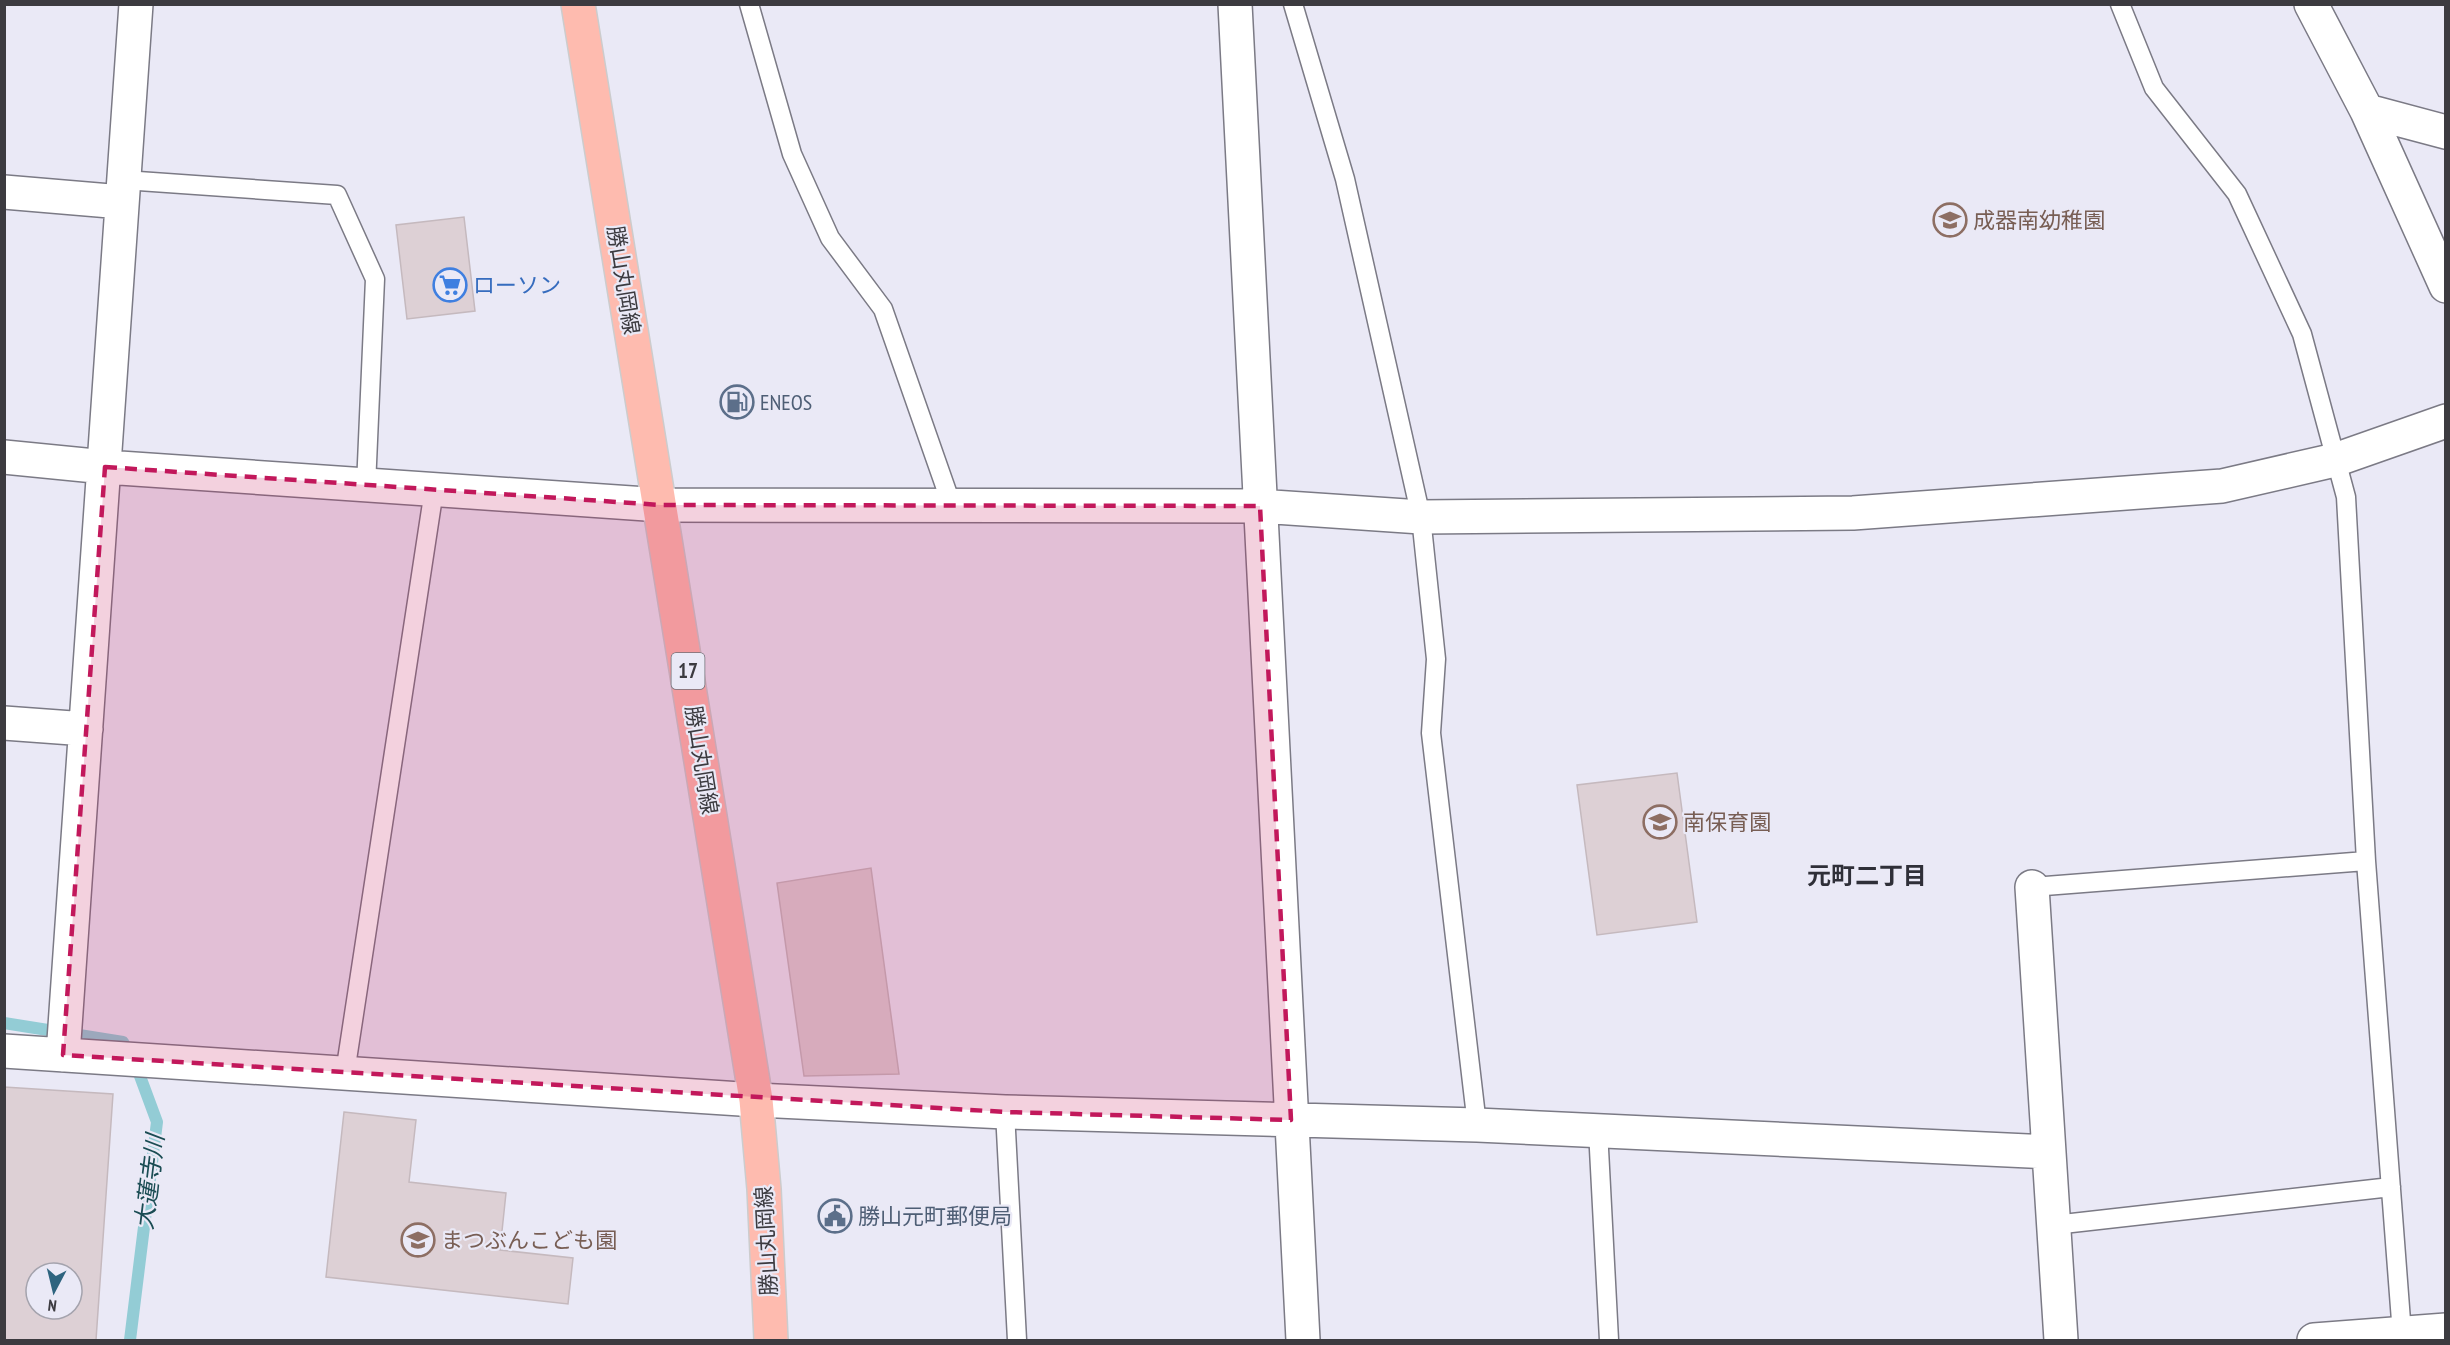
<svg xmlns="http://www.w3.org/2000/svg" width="2450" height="1345" font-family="'PT Sans Narrow','Noto Sans JP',sans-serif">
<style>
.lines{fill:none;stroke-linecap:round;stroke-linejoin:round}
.stream{stroke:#93ccd5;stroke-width:12}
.building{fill:#ddd0d5;stroke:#c5b9be;stroke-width:1.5;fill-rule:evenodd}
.service-casing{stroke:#7b7a85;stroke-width:21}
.minor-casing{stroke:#7b7a85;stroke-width:36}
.primary-casing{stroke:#cccccd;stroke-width:36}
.service{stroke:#fff;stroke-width:18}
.minor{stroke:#fff;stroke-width:33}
.primary{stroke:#febbaf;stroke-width:33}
.marked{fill:#c2185b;fill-opacity:0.2;stroke:#c2185b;stroke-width:4.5;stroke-dasharray:12 8;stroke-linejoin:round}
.labels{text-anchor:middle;stroke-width:4.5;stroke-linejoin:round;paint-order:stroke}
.shield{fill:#eae9f6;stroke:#706f77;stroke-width:1.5}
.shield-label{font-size:21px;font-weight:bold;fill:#3c3b40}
.education-label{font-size:22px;fill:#785e54;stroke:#eae9f6;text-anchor:start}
.street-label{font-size:22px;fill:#3c3b40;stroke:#eae9f6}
.shop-label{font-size:22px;fill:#366cbe;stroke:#eae9f6;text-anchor:start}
.service-label{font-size:22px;fill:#4e5e75;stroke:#eae9f6;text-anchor:start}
.neighbourhood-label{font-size:24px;font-weight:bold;fill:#2f2f38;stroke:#eae9f6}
.water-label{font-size:24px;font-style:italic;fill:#1a4c53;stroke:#eae9f6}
</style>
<rect width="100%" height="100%" fill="#eae9f6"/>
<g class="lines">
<!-- stream -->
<path class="stream" d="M4,1023L123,1042L137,1068L157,1122L130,1340"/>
</g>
<!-- building -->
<path class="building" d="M464,217L475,311L407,319L396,225Z
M1677,773L1697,922L1597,935L1577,785Z
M871,868L899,1074L804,1076L777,883Z
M4,1087L113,1094L96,1340H4ZM36,1273H72V1309H36Z
M344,1112L416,1120L409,1182L506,1193L500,1250L573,1258L568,1304L326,1277Z"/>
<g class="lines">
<!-- service casing -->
<g class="service-casing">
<path id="service" d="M749,4L792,154L830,238L883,309L952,506
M1293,4L1345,179L1421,517L1436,659L1431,733L1477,1125
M2120,4L2154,88L2237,194L2302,334L2346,497L2366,861L2402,1334
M124,180L337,195L375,279L366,486
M2032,887L2366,861
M345,1073L434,490
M1005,1112L1017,1340
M1598,1130L1609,1340
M2054,1225L2391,1187"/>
</g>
<!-- minor casing -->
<g class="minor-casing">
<path id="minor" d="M1235,4L1303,1340
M2311,4L2367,111L2446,286
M2367,111L2446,132
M4,192L122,202
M4,457L105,467L661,505L1260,506L1421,517L1853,513L2222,486L2335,460L2446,421
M4,723L86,729
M2032,887L2061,1340
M4,1051L756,1100L1005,1112L1477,1125L2049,1152
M63,1055L136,4
M2314,1340L2446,1330"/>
</g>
<!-- primary casing -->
<g class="primary-casing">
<path id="primary" d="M578,4L756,1100L764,1189L771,1340"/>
</g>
<!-- service -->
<use href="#service" class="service"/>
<!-- minor -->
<use href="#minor" class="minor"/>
<!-- primary -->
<use href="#primary" class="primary"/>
</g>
<!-- marked area -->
<path class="marked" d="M105,467L661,505L1260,506L1291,1120L1005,1112L63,1055Z"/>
<!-- icons -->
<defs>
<g id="school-ring" transform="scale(1.725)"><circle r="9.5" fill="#eae9f6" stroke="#8d6e63" stroke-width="1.5"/><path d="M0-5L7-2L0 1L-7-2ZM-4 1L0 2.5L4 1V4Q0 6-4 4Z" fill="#8d6e63"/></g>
<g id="supermarket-ring" transform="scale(1.725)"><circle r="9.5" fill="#eae9f6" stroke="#3f7fe0" stroke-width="1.5"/><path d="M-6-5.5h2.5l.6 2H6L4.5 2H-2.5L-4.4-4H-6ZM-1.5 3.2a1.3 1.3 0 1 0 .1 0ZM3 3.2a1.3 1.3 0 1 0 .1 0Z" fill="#3f7fe0"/></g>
<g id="fuel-ring" transform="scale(1.725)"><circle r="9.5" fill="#eae9f6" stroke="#5c6f8a" stroke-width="1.5"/><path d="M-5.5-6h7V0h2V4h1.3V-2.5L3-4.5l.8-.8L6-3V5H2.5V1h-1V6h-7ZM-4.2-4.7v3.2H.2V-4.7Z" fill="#5c6f8a"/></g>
<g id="civic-ring" transform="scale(1.725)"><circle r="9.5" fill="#eae9f6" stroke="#5c6f8a" stroke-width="1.5"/><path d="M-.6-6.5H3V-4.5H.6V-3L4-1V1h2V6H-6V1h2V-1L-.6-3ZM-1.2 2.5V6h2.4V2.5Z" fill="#5c6f8a"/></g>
</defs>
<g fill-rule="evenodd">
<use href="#school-ring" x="1950" y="220"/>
<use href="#supermarket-ring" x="450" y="285"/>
<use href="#fuel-ring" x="737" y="402"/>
<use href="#school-ring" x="1660" y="822"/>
<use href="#civic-ring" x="835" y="1216"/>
<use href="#school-ring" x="418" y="1240"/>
</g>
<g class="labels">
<!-- shield labels -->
<rect class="shield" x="671.5" y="653" width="33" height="36" rx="4.5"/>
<g class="shield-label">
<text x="688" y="678">17</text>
</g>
<!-- education labels -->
<g class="education-label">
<text x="1973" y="228">成器南幼稚園</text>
<text x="1683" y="830">南保育園</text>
<text x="441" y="1248">まつぶんこども園</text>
</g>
<!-- street labels -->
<g class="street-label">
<text transform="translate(624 280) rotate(81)" y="8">勝山丸岡線</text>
<text transform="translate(702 760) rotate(81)" y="8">勝山丸岡線</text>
<text transform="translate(766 1241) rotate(-93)" y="8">勝山丸岡線</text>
</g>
<!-- shop labels -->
<g class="shop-label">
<text x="473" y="293">ローソン</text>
</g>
<!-- service labels -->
<g class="service-label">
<text x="760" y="410">ENEOS</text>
<text x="858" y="1224">勝山元町郵便局</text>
</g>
<!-- neighbourhood labels -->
<g class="neighbourhood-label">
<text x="1867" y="884">元町二丁目</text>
</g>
<!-- water labels -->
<g class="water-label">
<text transform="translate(150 1182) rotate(-83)" y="8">大蓮寺川</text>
</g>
</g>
<!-- border -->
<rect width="2450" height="1345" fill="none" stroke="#3c3b40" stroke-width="12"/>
<!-- north arrow -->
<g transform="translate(54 1291) rotate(187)"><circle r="28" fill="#eae9f6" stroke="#a4a3ad" stroke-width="1.5"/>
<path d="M0-4.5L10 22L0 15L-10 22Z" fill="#2e647f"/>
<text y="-9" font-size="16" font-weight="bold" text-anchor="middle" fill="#3c3b40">N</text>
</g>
</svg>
